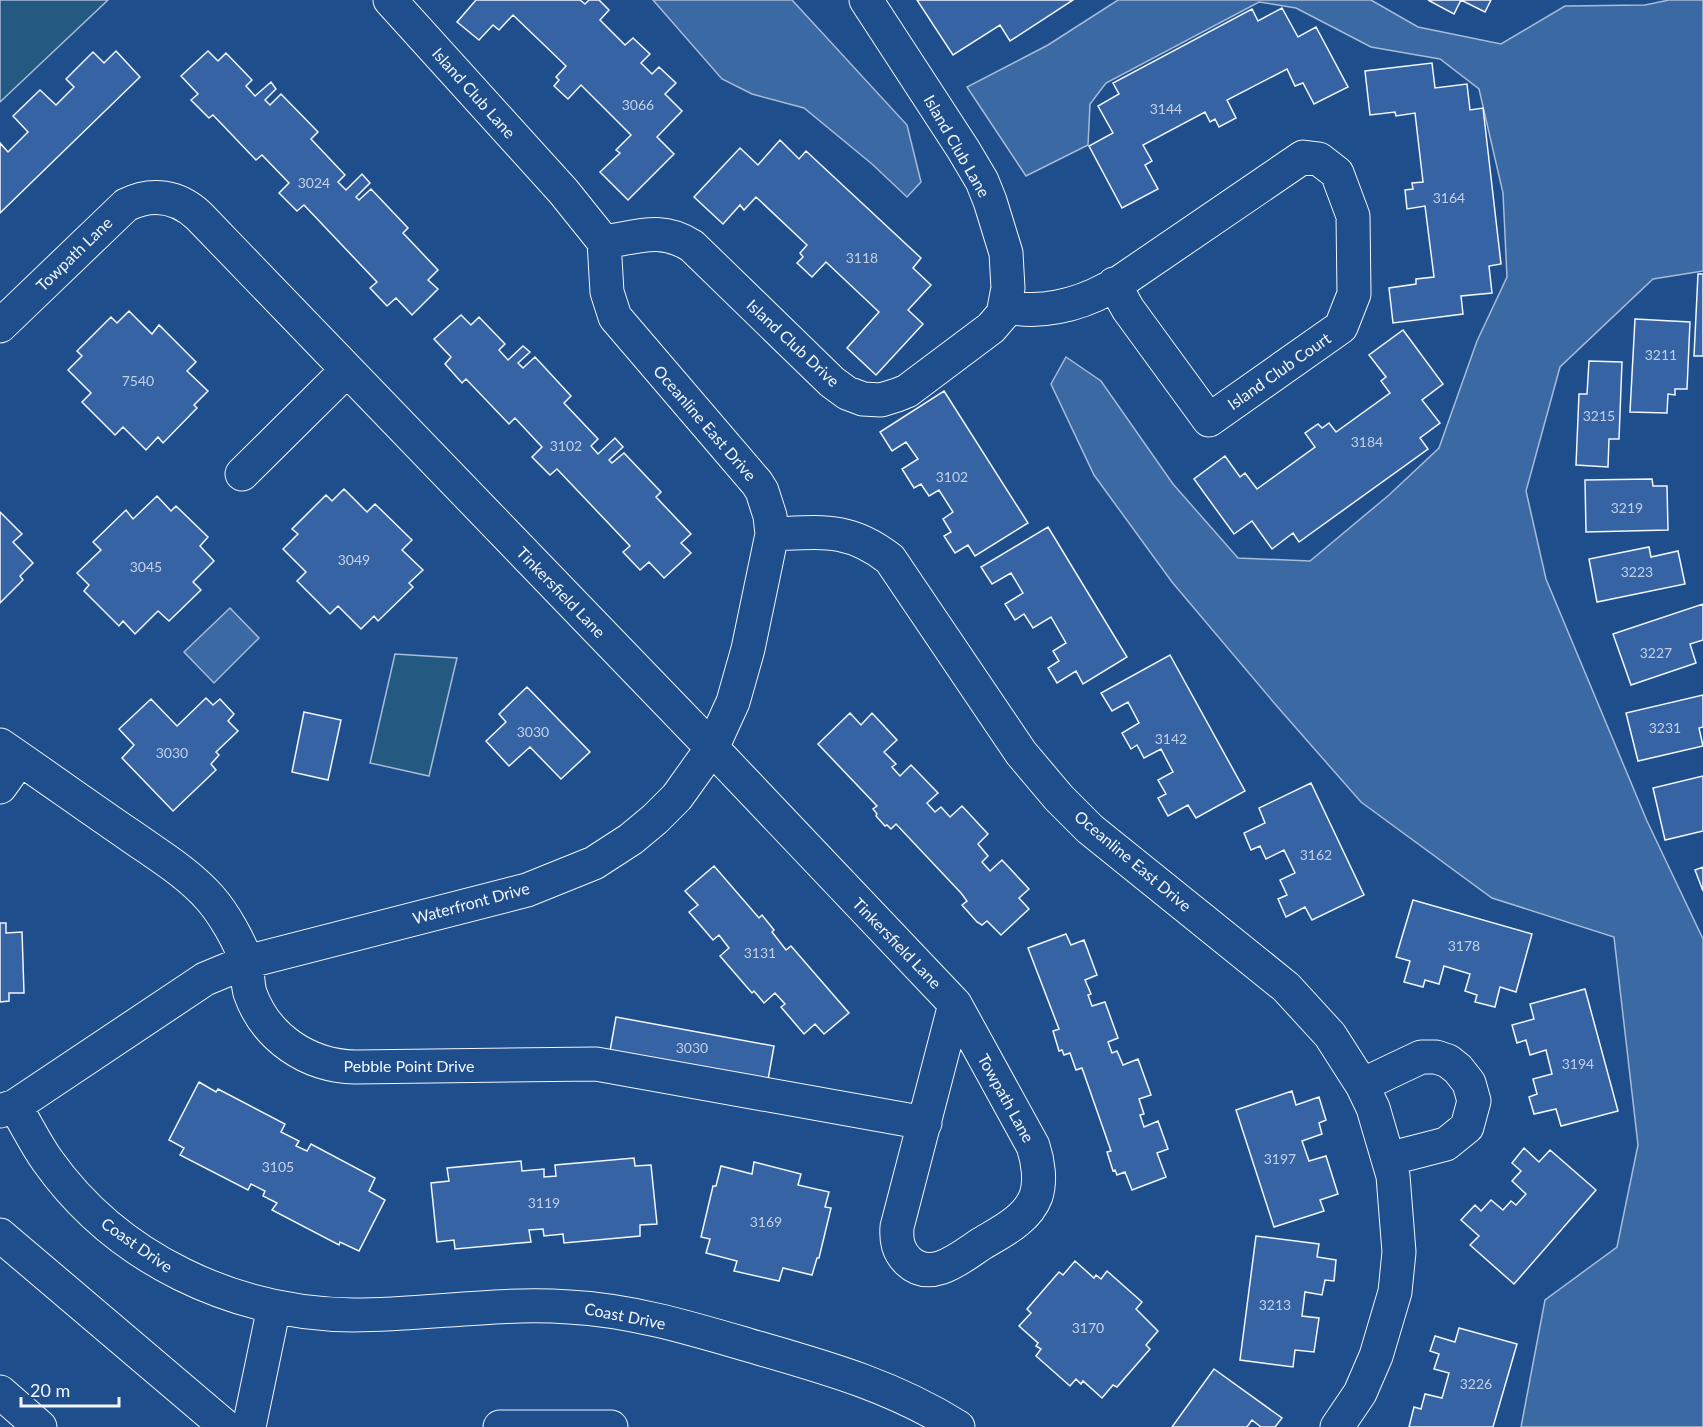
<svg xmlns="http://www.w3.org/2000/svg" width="1703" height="1427" font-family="Lato,sans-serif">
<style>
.green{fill:#245a82;stroke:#a8bbd7;stroke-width:1.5}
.water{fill:#3b69a3;stroke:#a8bbd7;stroke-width:1.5}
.building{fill:#3563a3;stroke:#f2f6ff;stroke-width:1.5}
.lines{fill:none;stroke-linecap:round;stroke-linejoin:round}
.minor-casing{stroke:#f2f6ff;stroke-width:35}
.minor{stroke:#1f4e8c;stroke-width:33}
.labels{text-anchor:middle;stroke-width:4.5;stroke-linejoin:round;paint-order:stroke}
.number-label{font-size:14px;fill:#c3d1e8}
.street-label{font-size:16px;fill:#f2f6ff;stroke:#1f4e8c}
</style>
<rect width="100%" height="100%" fill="#1f4e8c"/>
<!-- green -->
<path class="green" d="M0,0H108L0,102Z
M395,654L457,658L429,776L370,763Z"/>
<!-- water -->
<path class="water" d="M653,0H792L907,125L921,182L907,197L872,164L804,108L752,94L722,79Z
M1118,0H1371L1418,27L1501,44L1565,6L1645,5L1669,0H1703V271L1653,279L1560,367L1526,491L1546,579L1647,821L1703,939V1427H1521L1545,1300L1617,1247L1638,1145L1614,937L1492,898L1361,802L1275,704L1172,582L1094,475L1051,384L1066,357L1101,381L1173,484L1238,558L1310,561L1389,495L1439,448L1477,341L1507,277L1503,193L1479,89L1440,59L1371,47L1296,8L1259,2L1106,83L1090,104L1088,145L1026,176L967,87L1048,45Z
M230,608L259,638L214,683L184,652Z"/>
<!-- building -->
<path class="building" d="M476,0H580L585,4L589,0H599L609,10L600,20L625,45L633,38L650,54L641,63L652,74L659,67L676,83L665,94L682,111L657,137L674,154L628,200L600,172L620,153L616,150L631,135L581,85L568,99L554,86L559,80L556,77L566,66L513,15L499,30L493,25L479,40L457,22Z
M917,0H1073L1010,41L1000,25L953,55Z
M1428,0H1491L1485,12L1461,0L1454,14Z
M1282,8L1298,37L1316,27L1348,87L1314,104L1303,83L1295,86L1287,69L1227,100L1236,118L1219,127L1215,119L1210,122L1205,112L1143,145L1152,161L1145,165L1158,189L1122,208L1089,146L1113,133L1098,106L1119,94L1113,83L1252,9L1258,21Z
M116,51L140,77L0,213V143L8,152L28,132L13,116L40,90L56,105L74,87L66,79L93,52L104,63Z
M208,51L218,61L226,53L252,80L246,86L255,96L271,82L276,89L265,100L270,105L281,94L318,132L311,139L345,175L338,182L346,190L362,174L370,183L356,197L359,200L371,189L408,228L403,233L438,270L428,280L438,289L412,315L396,298L387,306L370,288L377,282L304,205L297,211L279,193L289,183L262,155L256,160L213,115L209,118L191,100L198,94L181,76Z
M1432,63L1435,88L1467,84L1470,110L1483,108L1501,264L1489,266L1492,293L1461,296L1463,314L1393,323L1389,288L1416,284V279L1434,277L1425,206L1407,209L1405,190L1413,189L1412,183L1423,182L1415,113L1396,116L1395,112L1370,115L1365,71Z
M780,140L799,159L806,151L921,258L913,268L931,285L908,310L923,324L876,375L847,348L879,312L826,262L812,277L797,263L803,257L800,253L807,245L756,197L744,210L740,205L723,224L694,197L740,148L758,165Z
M1698,274H1703V356H1694Z
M129,311L152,334L159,325L196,362L187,371L208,391L194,405L197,408L163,443L158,437L146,450L123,427L115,435L82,402L91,393L68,370L82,356L77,351L111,317L117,323Z
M461,315L471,325L479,317L505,344L499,350L508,360L523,346L530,352L518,363L523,368L535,357L571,396L564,403L598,439L591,446L598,454L615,438L623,447L609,460L612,463L624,453L661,492L656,497L691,534L681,543L691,553L664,578L649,562L640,570L623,552L630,546L557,469L550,475L532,457L542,447L515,418L509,424L466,379L462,383L445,364L451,357L434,339Z
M1635,319L1690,322L1687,389H1675V395L1668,394L1667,413L1630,412Z
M1403,330L1443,384L1422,400L1440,423L1420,438L1428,449L1299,542L1293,533L1272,549L1252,521L1234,534L1194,479L1225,456L1240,477L1245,473L1257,489L1315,447L1305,433L1318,424L1322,428L1329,423L1336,432L1390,393L1381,381L1386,377L1369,355Z
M1589,361L1622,362L1619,439H1609L1608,467L1576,465L1579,394H1587Z
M944,391L1028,523L975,556L968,545L955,553L944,536L951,532L943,519L953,512L939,490L929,496L921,484L914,488L902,469L918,459L906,442L892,451L880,432Z
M1652,479L1653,486H1667L1668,530L1586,532L1585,480Z
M344,489L367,512L375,504L412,540L402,550L423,570L409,583L413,587L378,621L374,616L361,629L338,606L330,614L297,581L306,572L283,549L298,534L292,529L326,495L332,501Z
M157,496L171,511L176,506L208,537L200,546L214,561L193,582L201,590L169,621L158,611L135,634L123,621L119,626L84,591L89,585L77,573L101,550L93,542L126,510L133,519Z
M0,512L22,534L13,542L33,563L20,576L23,580L0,603Z
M1048,527L1127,657L1083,684L1076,671L1057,683L1048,668L1059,661L1053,651L1066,643L1051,617L1033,628L1024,614L1015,620L1005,604L1023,593L1011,573L992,584L981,567Z
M1649,547L1651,557L1678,551L1685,584L1597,602L1589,559Z
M1703,604V640L1690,644L1696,663L1631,685L1613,634Z
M1170,655L1245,791L1196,818L1188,805L1168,816L1158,798L1166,794L1158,780L1173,772L1161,749L1144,758L1137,745L1131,749L1122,733L1139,723L1128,702L1112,711L1101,693Z
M527,687L590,752L561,779L530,747L509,766L486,741L506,722L499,714Z
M1703,695V727L1699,728L1703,746L1638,761L1626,713Z
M206,698L213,705L220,699L234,714L228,721L238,731L216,752L219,755L211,764L216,770L173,811L122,758L134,745L119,729L151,699L177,726Z
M304,712L341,720L328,780L292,772Z
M850,713L861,725L872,713L897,740L884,752L896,764L892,767L900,776L911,765L938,793L927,803L935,812L941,807L950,817L962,806L988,834L978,844L988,856L982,862L990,871L1002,860L1029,889L1019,898L1029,909L1001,935L987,921L982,925L977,922L962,905L967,901L961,893L896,824L891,829L887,825L885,826L876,816L877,814L873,809L877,806L818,744Z
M1703,776V831L1665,840L1653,788Z
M1311,783L1364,895L1312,920L1305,907L1286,917L1278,899L1287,895L1280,880L1295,873L1284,850L1266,859L1260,846L1251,850L1244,833L1265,823L1259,808Z
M714,866L759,918L762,915L774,930L772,932L786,950L791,946L849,1013L824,1034L815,1024L804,1034L781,1007L785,1004L775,993L764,1003L754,991L752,993L720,956L729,948L719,935L713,940L689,912L698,905L685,891Z
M1703,867V891L1695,870Z
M1413,900L1532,934L1516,992L1500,987L1495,1007L1475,1002L1477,995L1465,991L1470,974L1444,966L1439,984L1425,980L1423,987L1404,982L1410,961L1396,957Z
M0,923H6V933L22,932L24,993H9V1001L0,1002Z
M1066,934L1071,945L1084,940L1097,975L1085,980L1091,994L1088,995L1092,1006L1105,1002L1118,1038L1108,1042L1112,1053L1117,1051L1123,1065L1138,1059L1151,1095L1139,1099L1144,1114L1140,1115L1144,1127L1158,1121L1168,1149L1157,1153L1166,1177L1132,1190L1125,1172L1117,1175L1115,1170L1113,1171L1107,1152L1111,1151L1082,1068L1076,1070L1070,1053L1064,1055L1062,1050L1059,1051L1053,1031L1059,1029L1028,948Z
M1585,989L1618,1111L1561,1126L1556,1109L1534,1114L1529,1097L1537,1094L1533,1079L1552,1074L1546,1050L1530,1055L1526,1040L1517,1043L1512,1025L1534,1019L1530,1004Z
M616,1017L774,1046L768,1080L610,1051Z
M199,1082L216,1092L218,1089L285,1124L281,1132L299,1141L296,1146L307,1151L311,1144L375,1178L369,1191L385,1200L359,1251L340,1242L339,1245L272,1210L277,1203L263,1196L265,1191L251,1184L248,1190L180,1155L184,1148L169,1140Z
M1292,1091L1296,1105L1319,1097L1326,1120L1319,1123L1322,1134L1302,1141L1309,1161L1326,1156L1338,1194L1320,1200L1324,1211L1274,1227L1236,1110Z
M1524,1148L1539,1162L1550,1150L1596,1190L1514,1284L1470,1245L1479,1236L1461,1220L1475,1205L1481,1211L1491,1200L1503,1210L1511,1201L1516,1205L1526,1194L1512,1181L1521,1171L1512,1163Z
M634,1158L635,1166L651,1165L657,1224L640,1225V1236L564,1243L563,1234L544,1236L543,1229L529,1230L531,1242L455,1249L454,1240L437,1242L431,1183L449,1181L447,1168L521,1161L522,1171L544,1169V1177L556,1176L555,1165Z
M754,1162L801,1174L798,1185L829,1192L825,1207L831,1208L819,1258H817L812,1275L783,1268L779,1281L734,1271L737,1261L706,1253L710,1239L701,1237L713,1186H716L721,1166L752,1174Z
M1256,1236L1319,1244L1317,1257L1336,1260L1334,1281L1325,1280L1322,1295L1305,1292L1302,1316L1319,1318L1314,1352L1295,1350L1293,1367L1240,1360Z
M1075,1261L1094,1278L1096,1275L1101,1279L1107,1271L1142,1302L1136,1309L1158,1331L1146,1345L1150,1349L1117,1387L1113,1385L1102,1398L1083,1381L1081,1384L1076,1379L1070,1386L1036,1356L1041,1349L1036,1346L1038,1343L1019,1326L1031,1313L1027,1309L1059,1272L1063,1275Z
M1459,1328L1517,1344L1493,1427H1409L1414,1407L1421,1409L1425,1394L1442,1398L1449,1373L1434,1369L1439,1354L1430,1351L1435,1336L1455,1342Z
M1214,1369L1282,1418L1275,1427H1261L1252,1420L1247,1427H1172Z"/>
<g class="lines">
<!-- minor casing -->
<g class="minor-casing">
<path id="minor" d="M390,0L563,191L604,242
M604,242C638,237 661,226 692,246L832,382L847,393L863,399L881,400L897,395L907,391L991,328L1003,314L1008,288L1006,253L990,201L982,181L963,149L866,0
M1005,306C1038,315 1078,305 1107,289C1112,287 1115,284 1120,282L1303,157L1319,159L1337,173L1353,216L1354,294L1341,327L1209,420L1128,309L1114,284
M0,326L126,205C152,192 178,196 199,216L712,748L955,1004L1033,1146C1038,1161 1041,1181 1036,1196C1027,1220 1001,1232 981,1244C960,1258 931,1283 908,1261C898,1251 896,1241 897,1227L955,1004
M242,474L347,370
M772,534C822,532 849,527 890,559L1021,753L1059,798L1090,829L1286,987L1330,1035L1362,1085L1373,1108L1393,1176L1399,1252L1395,1292L1376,1356L1360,1393L1337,1427
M0,745C44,775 87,806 131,836C158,855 188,873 210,898C224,914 240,942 246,961C248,971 247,982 250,993C266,1038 308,1066 355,1067L596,1064L925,1123
M0,787L20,759
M1362,1085L1421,1057H1436L1448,1061L1458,1069L1469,1083L1474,1101L1467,1127L1446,1144L1388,1159
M15,1106C26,1124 35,1143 47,1160C117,1259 234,1314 354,1315C426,1315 497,1302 569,1307C630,1310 690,1328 748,1345C824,1367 891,1385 958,1427
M0,1111L15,1106L205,979L246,962L527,890L594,863L631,839L655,819L677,797L712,748L733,702L748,649L772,534L770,516L762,491L757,483L615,317L607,292L604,242
M0,1235L226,1427
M0,1392L40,1427
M249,1427L274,1307
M500,1427H611"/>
</g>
<!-- minor -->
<use href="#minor" class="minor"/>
</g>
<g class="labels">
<!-- number labels -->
<g class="number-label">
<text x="638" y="110">3066</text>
<text x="1166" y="114">3144</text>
<text x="314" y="188">3024</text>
<text x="1449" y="203">3164</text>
<text x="862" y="263">3118</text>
<text x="1661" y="360">3211</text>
<text x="138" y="386">7540</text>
<text x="1599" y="421">3215</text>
<text x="1367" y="447">3184</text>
<text x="566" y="451">3102</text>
<text x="952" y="482">3102</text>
<text x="1627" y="513">3219</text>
<text x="354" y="565">3049</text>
<text x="146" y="572">3045</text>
<text x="1637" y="577">3223</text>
<text x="1656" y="658">3227</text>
<text x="1665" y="733">3231</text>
<text x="533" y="737">3030</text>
<text x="1171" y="744">3142</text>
<text x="172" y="758">3030</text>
<text x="1316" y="860">3162</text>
<text x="1464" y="951">3178</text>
<text x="760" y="958">3131</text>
<text x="692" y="1053">3030</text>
<text x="1578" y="1069">3194</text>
<text x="1280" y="1164">3197</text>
<text x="278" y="1172">3105</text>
<text x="544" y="1208">3119</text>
<text x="766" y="1227">3169</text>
<text x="1275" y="1310">3213</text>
<text x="1088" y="1333">3170</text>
<text x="1476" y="1389">3226</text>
</g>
<!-- street labels -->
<g class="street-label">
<text transform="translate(474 93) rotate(48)" y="6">Island Club Lane</text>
<text transform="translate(957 146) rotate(60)" y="6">Island Club Lane</text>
<text transform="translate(74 254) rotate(-44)" y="6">Towpath Lane</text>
<text transform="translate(793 343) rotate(43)" y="6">Island Club Drive</text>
<text transform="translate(1279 371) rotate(-35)" y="6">Island Club Court</text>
<text transform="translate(705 423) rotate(49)" y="6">Oceanline East Drive</text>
<text transform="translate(561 592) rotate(46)" y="6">Tinkersfield Lane</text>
<text transform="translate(1133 861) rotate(40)" y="6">Oceanline East Drive</text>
<text transform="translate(471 903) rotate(-15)" y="6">Waterfront Drive</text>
<text transform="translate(897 943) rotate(46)" y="6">Tinkersfield Lane</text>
<text x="409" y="1072">Pebble Point Drive</text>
<text transform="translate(1006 1098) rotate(61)" y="6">Towpath Lane</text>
<text transform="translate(137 1245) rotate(35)" y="6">Coast Drive</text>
<text transform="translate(625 1316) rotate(11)" y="6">Coast Drive</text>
</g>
</g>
<!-- scale -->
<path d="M21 1397v9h98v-9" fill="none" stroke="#f2f6ff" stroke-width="3"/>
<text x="30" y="1397" font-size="18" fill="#f2f6ff" stroke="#1f4e8c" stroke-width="4.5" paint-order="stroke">20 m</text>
</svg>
